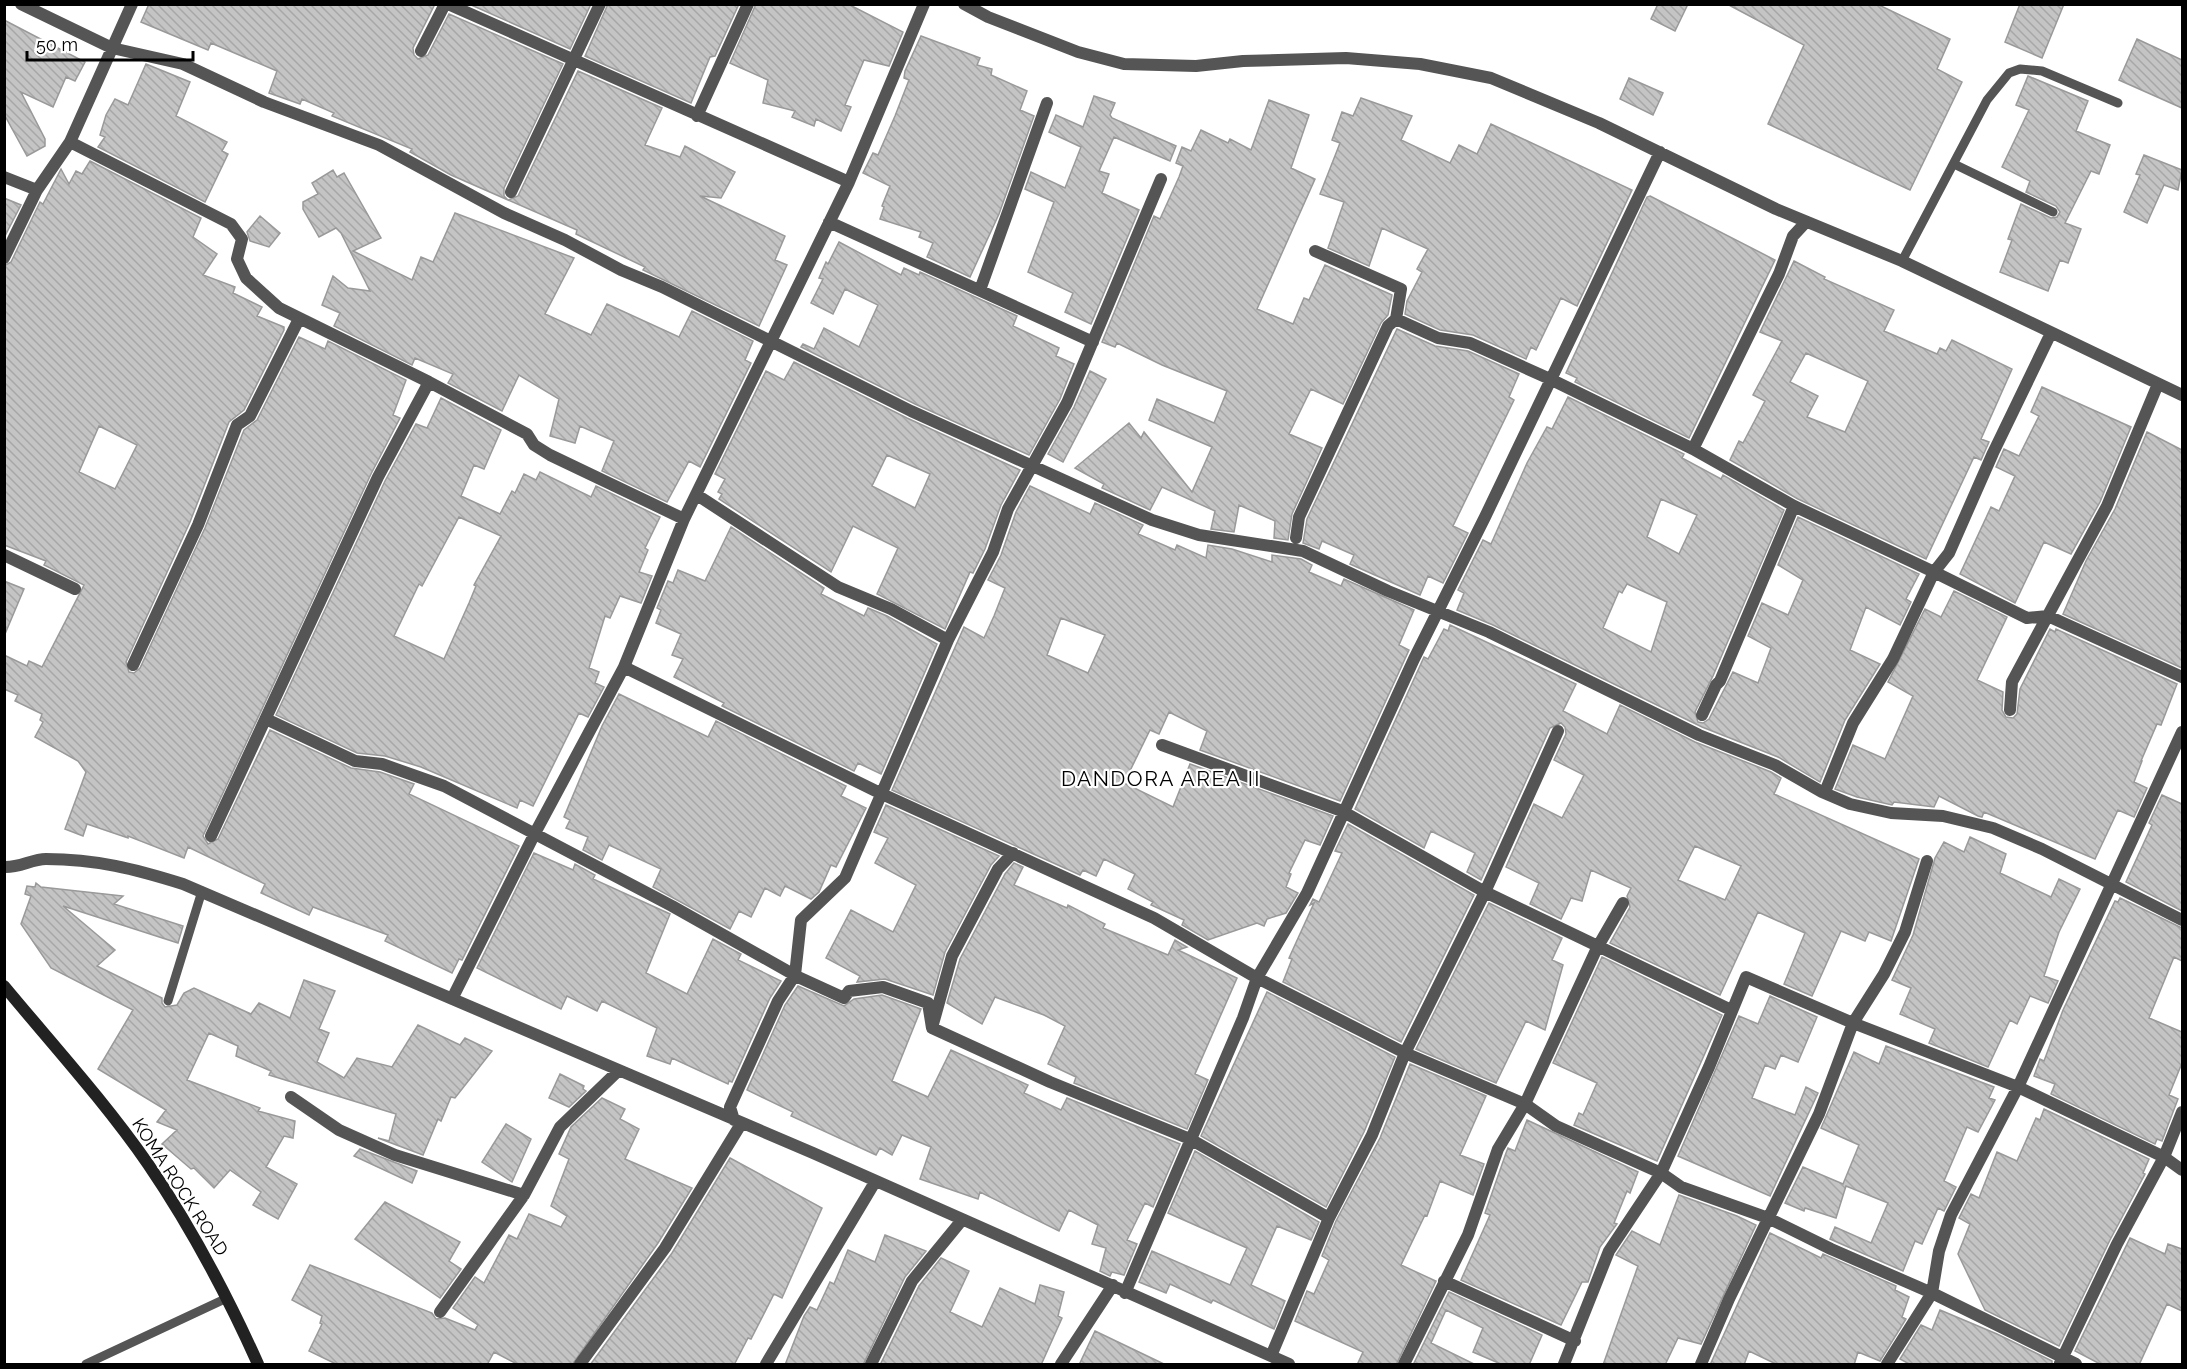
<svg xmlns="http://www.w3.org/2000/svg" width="2187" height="1369" font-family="Raleway,sans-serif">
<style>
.building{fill:url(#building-back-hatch);stroke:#999;stroke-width:1.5;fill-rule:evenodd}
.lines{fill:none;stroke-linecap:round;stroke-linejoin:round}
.service{stroke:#555;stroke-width:9}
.minor{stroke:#555;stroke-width:12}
.secondary{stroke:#222;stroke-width:12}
.labels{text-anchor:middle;stroke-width:4.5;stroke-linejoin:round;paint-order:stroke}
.street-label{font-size:18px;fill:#000;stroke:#fff}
.quarter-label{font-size:21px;letter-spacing:1.5px;fill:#000;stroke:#fff}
</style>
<defs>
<pattern id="building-back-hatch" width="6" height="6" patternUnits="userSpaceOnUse" patternTransform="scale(1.5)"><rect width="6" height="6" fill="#c4c4c4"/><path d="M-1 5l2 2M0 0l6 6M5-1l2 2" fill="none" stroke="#a7a7a7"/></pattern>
</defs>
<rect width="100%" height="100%" fill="#fff"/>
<!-- building -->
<path class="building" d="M149,4H435L413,48L414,55L418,59L428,55L449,14L563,64L504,188V196L508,200L451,175L410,152L412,149L332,116L334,113L302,99L300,104L269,93L277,71L211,43L208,50L141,22Z
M469,4H591L570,49Z
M608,4H739L715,56L710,57L691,103L585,56Z
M756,4H848L903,32L889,66L864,60L845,105L851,107L841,131L816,119L814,126L792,117L795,111L763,103L768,80L730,63Z
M1658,4H1688L1675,31L1651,19Z
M1727,4H1877L1950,39L1937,69L1962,82L1910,190L1768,124L1804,45Z
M2020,4H2064L2042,58L2005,42Z
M4,20L85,62L75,81L66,77L53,107L21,92L45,139V146L27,156L4,114Z
M921,36L980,58L977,65L992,69L991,75L1027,91L1020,110L1034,116L999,214L970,277L927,257L933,243L919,237L921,232L880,219L884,207L882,206L890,186L863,173L873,153L878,155L895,116L909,80L904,78L905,71Z
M2137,39L2182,60V108L2119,80Z
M146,64L190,82L176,116L227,142L222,151L228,154L205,202L98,147L105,137L100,135L106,115L115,99L128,105Z
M578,71L662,108L645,145L680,157L685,146L735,172L721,198L700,196L785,236L775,260L787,265L759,326L643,270L645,267L576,234L577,230L508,200L518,196Z
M2028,76L2088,101L2076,131L2110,145L2099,174L2091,171L2065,223L2081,229L2068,263L2060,260L2048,291L2000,272L2012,240L2008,239L2021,204L2051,218L2057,217L2060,212L2056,206L2026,192L2030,181L2002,167L2029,110L2016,105Z
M1629,78L1663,93L1653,115L1620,99Z
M1094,96L1115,103L1110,115L1112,118L1176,146L1170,161L1114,137L1099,171L1109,174L1102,193L1139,210L1091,324L1065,312L1073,293L1028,272L1054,202L1025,189L1031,172L1065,188L1081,147L1049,132L1056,115L1083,127Z
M1361,98L1412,116L1401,140L1450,163L1459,145L1477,154L1491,124L1632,190L1577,306L1561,298L1536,350L1531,347L1526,359L1473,335L1440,330L1405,314L1407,301L1422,272L1417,269L1428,249L1382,228L1369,266L1328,248L1344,202L1320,194L1340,143L1332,140L1342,112L1353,116Z
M1269,100L1309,115L1291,168L1315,179L1257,309L1293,324L1304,298L1309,300L1325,265L1392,295L1388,315L1381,323L1343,404L1311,389L1289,434L1322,448L1292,514L1288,540L1274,538L1275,521L1239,505L1234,532L1211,529L1215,511L1162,487L1150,510L1102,488L1104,484L1075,468L1129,423L1141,438L1144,432L1192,492L1212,447L1149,420L1157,399L1214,423L1227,391L1162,365L1117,343L1115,347L1102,342L1154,216L1160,219L1179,177L1183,166L1176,163L1182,147L1191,151L1201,130L1228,143L1230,139L1251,150Z
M2144,155L2182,170L2178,190L2164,185L2147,223L2124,212L2140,175L2136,174Z
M90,161L201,218L193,237L217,254L203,275L235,287L233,293L262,307L257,316L284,327V330L244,410L229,422L190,522L126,662L129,672L134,673L140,668L205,528L244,430L257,420L299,337L325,349L328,341L406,380L393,415L400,418L371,474L203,836L208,844L218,839L270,730L351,768L380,772L414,784L409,794L519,846L462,960L459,959L452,973L385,941L388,935L313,907L309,915L261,893L265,884L188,847L184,858L128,836V838L87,824L83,836L65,829L86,772L78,761L35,737L43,722L40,720L42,714L15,701L18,695L4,689V655L27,666L29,661L42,667L84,585L44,565L46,561L4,545V266L11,262L40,202L43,204L61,169L69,184L76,171L82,174ZM99,426L137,445L115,489L79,472Z
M333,170L337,177L344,173L381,238L353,251L412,280L421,257L433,262L455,213L574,258L545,314L591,335L607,304L679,337L692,311L753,341L745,360L751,363L700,467L689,461L667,502L602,471L614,441L580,426L575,443L550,436L559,399L519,375L502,411L448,383L453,374L415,358L412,365L334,326L340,313L322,305L333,276L348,288L370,291L341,233L336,228L319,237L303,209V202L318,194L312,183Z
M1650,196L1775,260L1689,438L1575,382L1577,378L1566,373L1647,197Z
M4,198L21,205L4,238Z
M260,216L280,233L269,247L250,241L247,232Z
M839,242L901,275L904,268L919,275L920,272L1017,316L1013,326L1059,348L1056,356L1074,364L1060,399L1029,455L915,404L801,347L803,344L814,349L824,328L859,347L878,305L845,289L833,314L811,303L823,279L819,278L826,262L828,264Z
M1794,261L1825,277L1824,279L1894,310L1884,331L1937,354L1940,348L1946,351L1952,340L2012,369L1981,439L1989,442L1981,460L1974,457L1926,559L1798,499L1730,460L1739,441L1743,443L1765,401L1753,395L1782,341L1760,332ZM1806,353L1868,381L1845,432L1807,417L1818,396L1790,382Z
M1397,329L1435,346L1468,351L1519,374L1509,397L1514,400L1453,526L1468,533L1443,583L1428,576L1420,595L1350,564L1354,555L1322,541L1319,549L1303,543L1307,519Z
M794,362L907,418L1020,470L1001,505L985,549L973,573L970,572L945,629L877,594L898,548L853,526L831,572L719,499L722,494L718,492L725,479L715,474L766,371L784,380ZM887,455L930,474L915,508L872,486Z
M1090,371L1106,379L1063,462L1048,454L1074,407Z
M2042,387L2131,427L2100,502L2071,554L2044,542L2015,603L1960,574L1991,507L1999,511L2015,476L1996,467L2004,449L2019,456L2039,416L2031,412Z
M1568,397L1684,454L1682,458L1721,479L1723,475L1784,510L1713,676L1695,712L1698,722L1703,723L1709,719L1733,672L1758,683L1771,648L1748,636L1762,603L1788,615L1803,580L1778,565L1798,517L1919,574L1906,599L1911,602L1900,625L1866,607L1850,650L1880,664L1845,720L1820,782L1778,757L1702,727L1493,625L1457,610L1464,593L1458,590L1483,540L1491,544L1527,463L1547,427L1552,429ZM1661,499L1697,515L1679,554L1647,537ZM1627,584L1667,602L1651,652L1603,628L1619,591L1622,593Z
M441,398L501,430L484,469L474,465L461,496L500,514L512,491L515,493L524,474L536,480L540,472L591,497L596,486L660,517L645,548L648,550L639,572L652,576L641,603L620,596L610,618L605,616L589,668L599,672L595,683L604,687L588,717L579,713L533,806L520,800L517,808L421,767L385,756L357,753L276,715L385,481L416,424L427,428ZM459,517L501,536L474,585L476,586L469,603L444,659L394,636L419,584L422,586Z
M2147,432L2182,450V668L2063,614L2086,561L2115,509Z
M1030,486L1090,514L1095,503L1143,525L1138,534L1175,550L1177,545L1206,558L1208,545L1232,549L1272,562V555L1301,559L1312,565L1309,572L1341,586L1344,579L1414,610L1399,645L1409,650L1340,801L1200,750L1207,731L1169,712L1159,734L1150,730L1124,783L1173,807L1190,764L1333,816L1320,845L1305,840L1289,873L1291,874L1286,887L1298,893L1286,913L1267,919L1264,926L1257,923L1208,940L1182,925L1184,920L1151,905L1153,902L1128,889L1135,874L1104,859L1096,876L1083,870L1080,875L892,790L964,627L984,638L994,616L1005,588L988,580L1001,555L1016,512ZM1061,618L1105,635L1088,673L1047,655Z
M731,527L824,588L821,594L864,616L868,608L887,616L937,644L881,774L858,763L854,771L722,706L724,703L674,677L683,659L672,655L681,634L656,623L661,610L657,608L668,581L673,583L678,570L705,581Z
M4,581L24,589L5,634H4Z
M1954,591L2007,617L1977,680L2003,692L2002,710L2006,717L2013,718L2017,714L2020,689L2050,629L2055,632L2056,629L2177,684L2161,725L2157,724L2141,761H2142L2134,782L2147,788L2134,817L2118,810L2095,859L1984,812L1982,817L1978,816L1939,796L1934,807L1894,802L1892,805L1857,797L1835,789L1853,745L1885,759L1913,696L1888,682L1925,609L1941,617Z
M1450,625L1576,684L1563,711L1607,734L1620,705L1695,742L1771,772L1781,778L1774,794L1919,859L1891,941L1869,932L1865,941L1841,931L1812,996L1784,984L1805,933L1758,912L1720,995L1610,943L1630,907L1627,896L1631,888L1591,870L1582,901L1571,898L1561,919L1530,904L1539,883L1506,867L1534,804L1562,818L1584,775L1554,760L1566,734L1565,727L1561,723L1550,728L1481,880L1467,872L1475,853L1431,831L1424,848L1355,809L1424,657L1428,659L1444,629L1448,631ZM1695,846L1741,866L1725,900L1678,880Z
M619,694L708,737L716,721L846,786L841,796L866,808L836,867L831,865L819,892L811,899L785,886L780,896L765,888L751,917L739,911L730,929L653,887L661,869L609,845L602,860L583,850L588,837L566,828L570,820L564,817L602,726Z
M2162,795L2182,804V911L2126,882L2152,825L2149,823Z
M886,805L999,856L991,865L945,952L933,995L885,979L857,982L860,976L826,958L851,910L893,932L916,885L875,863L888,838L874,832Z
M1348,824L1474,895L1401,1042L1283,982L1292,959L1289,958L1314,903L1310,905L1313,899L1319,902L1342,853L1335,851Z
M1970,837L2006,854L2000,873L2051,897L2059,879L2080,889L2059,932L2044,976L2058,981L2048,1003L2030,996L2017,1024L2010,1020L1988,1067L1929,1043L1935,1029L1900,1014L1911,988L1892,980L1913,935L1935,858L1944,842L1964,852Z
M534,853L573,870L575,864L595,875L593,879L670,914L646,973L687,994L713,939L741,954L738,960L781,981L770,998L732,1082L729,1081L728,1084L672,1058L670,1064L647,1056L657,1028L602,1001L597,1011L567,996L561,1009L477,968Z
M1014,863L1023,867L1014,885L1067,908L1068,905L1105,924L1103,928L1168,955L1175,940L1187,947L1178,950L1237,978L1195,1074L1208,1080L1187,1129L1074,1083L1076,1077L1048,1064L1065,1026L1044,1015L995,997L982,1024L947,1003L960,959L1005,874Z
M36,883L41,887L123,896L114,904L183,926L178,943L63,906L115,950L97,966L162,998V1003L165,1007L177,1005L184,993L194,988L251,1014L259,1003L290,1018L304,980L335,991L319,1029L329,1033L317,1062L344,1078L357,1058L392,1067L418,1025L460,1045L465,1038L492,1051L455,1098L451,1097L441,1121L438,1119L423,1155L378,1138L389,1141L396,1114L269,1075L271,1071L236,1056L238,1046L209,1033L187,1080L260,1108L258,1111L295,1121L293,1138L284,1136L266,1167L297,1184L278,1219L253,1205L261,1192L230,1170L214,1188L194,1168L191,1169L162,1144L177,1130L157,1122L166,1110L98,1069L133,1010L51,968L21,924L31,896L25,894L27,886L35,887Z
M2120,898L2182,928V961L2174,957L2149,1018L2182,1032V1063L2169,1095L2178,1099L2162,1141L2157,1139L2155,1144L2051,1094L2055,1084L2034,1076L2040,1059L2044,1061L2063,1010L2115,901L2118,902Z
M1489,903L1562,938L1552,960L1563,965L1545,1030L1526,1021L1496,1083L1416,1049Z
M1602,957L1722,1015L1657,1161L1574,1125L1579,1113L1583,1115L1597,1083L1553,1063Z
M798,986L844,1006L854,999L882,995L921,1009L892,1081L928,1097L951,1050L1028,1085L1024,1093L1061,1110L1067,1098L1180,1144L1153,1207L1145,1203L1127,1240L1137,1244L1124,1275L1112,1272L1110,1276L1100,1271L1106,1248L1092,1244L1098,1225L1069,1210L1059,1231L980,1192L978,1199L920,1179L931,1147L902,1135L892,1155L880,1148L876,1155L791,1116L793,1112L747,1090L785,1005Z
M1267,992L1395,1057L1364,1132L1326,1207L1201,1136Z
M1770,996L1817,1017L1798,1062L1781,1055L1775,1069L1765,1065L1752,1098L1795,1115L1806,1087L1818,1093L1770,1196L1678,1156L1739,1016L1758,1024Z
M1886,1046L1994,1087L1989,1098L1995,1100L1978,1132L1967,1127L1944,1181L1956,1187L1944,1211L1938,1208L1922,1244L1915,1241L1903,1271L1830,1239L1835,1227L1871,1243L1888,1203L1846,1186L1836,1218L1805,1208L1804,1211L1785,1203L1803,1167L1843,1184L1859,1145L1821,1128L1854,1052L1879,1064Z
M1410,1064L1486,1096L1460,1155L1484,1164L1473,1195L1440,1181L1427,1216L1425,1215L1401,1265L1436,1281L1396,1365H1357L1363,1352L1295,1321L1307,1291L1314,1294L1329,1260L1322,1256L1336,1221L1380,1138Z
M560,1074L584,1086L583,1089L586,1091L569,1107L549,1098Z
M602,1098L625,1109L620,1119L639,1129L625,1159L692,1188L658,1243L572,1365H519L494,1352L487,1365H338L309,1351L322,1324L320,1323L322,1316L292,1300L310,1265L432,1313L436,1319L445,1318L475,1330L478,1325L453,1308L475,1277L484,1283L509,1235L517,1239L529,1214L561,1227L567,1216L551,1206L569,1159L559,1154L571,1127Z
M2044,1109L2149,1159L2143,1173L2145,1174L2110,1240L2059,1346L1985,1310L1958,1254L1970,1224L1959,1218L1971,1194L1979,1198L1997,1152L2017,1161L2036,1118L2040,1120Z
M1527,1120L1638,1172L1630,1193L1627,1191L1614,1223L1617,1224L1600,1247L1588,1282H1582L1561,1325L1461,1280L1490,1215L1485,1213L1506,1153L1508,1148L1515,1151Z
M506,1124L531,1139L512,1182L482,1162Z
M360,1149L417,1171L412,1183L354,1156Z
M1195,1151L1319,1222L1311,1240L1277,1226L1251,1285L1285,1301L1274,1329L1213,1300L1211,1303L1170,1284L1166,1293L1139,1282L1152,1251L1230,1285L1247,1248L1168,1213Z
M730,1158L822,1208L782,1298L774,1294L751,1339L748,1338L734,1365H590L672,1253Z
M1679,1195L1737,1216L1756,1225L1701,1344L1678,1338L1665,1365H1603L1638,1266L1616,1255L1632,1231L1660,1245Z
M385,1202L460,1242L449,1261L461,1269L440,1298L355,1239Z
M1770,1233L1821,1258L1823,1254L1896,1286L1895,1290L1909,1297L1902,1317L1906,1319L1880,1361L1858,1352L1854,1365H1778L1749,1351L1744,1365H1710Z
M885,1235L926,1251L905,1277L863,1365H785L804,1316L810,1307L817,1310L830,1282L834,1284L848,1250L875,1262Z
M2130,1238L2165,1254L2168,1244L2182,1249V1311L2167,1304L2139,1365H2102L2075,1351Z
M941,1258L969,1271L950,1312L982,1327L1000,1288L1035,1304L1040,1285L1064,1292L1058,1316L1062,1318L1041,1365H880L919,1286Z
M1449,1292L1542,1335L1529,1365H1503L1473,1352L1483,1328L1446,1310L1431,1343L1476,1365H1413Z
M1940,1310L1997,1334L2052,1361V1365H1911L1900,1359L1921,1325L1932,1330Z
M1095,1331L1166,1365H1079Z"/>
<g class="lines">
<!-- service -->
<path class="service" d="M1954,164L2053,212
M1902,261L1987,100L2009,73L2020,69L2042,71L2118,103
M168,1001L202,891
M86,1364L227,1298"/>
<!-- minor -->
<path class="minor" d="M21,4L112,48L183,64L264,102L379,145L504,213L565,240L621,270L662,287L911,411L1152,520L1199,535L1303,551L1388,591L1489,632L1699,735L1775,765L1822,792L1850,804L1891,813L1943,816L1993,828L2042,849L2182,920
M448,4L849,182
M964,4L988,17L1078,52L1124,64L1196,66L1243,61L1346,58L1420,64L1491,78L1599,123L1776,209L1902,261L2182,395
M421,51L445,4
M697,116L748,4
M70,142L231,224L242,239L237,259L246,278L279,308L429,382L527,434L534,445L550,455L684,519
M4,177L37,190
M511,192L600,4
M829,222L1093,342
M1315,251L1401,289L1396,319L1438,338L1470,343L1550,379L1693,449L1794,506L1934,572L1949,553L1993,453L2051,333
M4,258L37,190L70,142L132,4
M980,290L1047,103
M1693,449L1779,274L1793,236L1806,222
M697,495L838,587L891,609L948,640
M1296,538L1299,517L1388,326L1396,319
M4,555L75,589
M133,665L198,525L237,425L250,416L299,319
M624,667L882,794L1154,918L1257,978L1405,1053L1525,1104L1556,1126L1661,1173L1681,1187L1768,1218L1831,1249L1932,1293L2076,1364
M2010,710L2012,682L2107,506L2158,384
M1702,715L1716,685L1720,681L1794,506
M266,719L355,761L382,764L444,786L672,906L798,977L844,998L849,991L883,987L928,1003L932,1028L1050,1082L1190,1139L1329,1218
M1162,745L1342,811L1485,892L1731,1010
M1827,787L1853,723L1893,659L1934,572L2027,618L2048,616L2182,677
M211,836L378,477L429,382
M4,867C19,868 32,859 46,859C96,859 135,869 183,884L813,1153L1289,1364
M452,999L534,835L624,667L684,519L849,182L924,4
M933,1024L952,956L998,869L1013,853
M291,1097L339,1130L395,1155L524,1195
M734,1120L730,1107L778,1001L795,975L801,920L845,878L948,640L993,552L1008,509L1067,403L1161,179
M1444,1281L1575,1341
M1125,1293L1243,1018L1257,978L1307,893L1414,659L1485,517L1660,152
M440,1312L524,1195L560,1127L617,1072
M1271,1356L1329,1218L1372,1135L1405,1053L1485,892L1558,731
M2060,1363L2117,1244L2164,1157L2182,1112
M580,1364L665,1248L741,1124
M766,1364L875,1182
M871,1364L912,1281L962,1220
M1061,1364L1113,1285
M1404,1364L1468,1235L1498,1149L1525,1104L1597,948L1623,903
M1564,1364L1609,1251L1661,1173L1709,1067L1746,977L1853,1023L2018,1087L2164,1157L2182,1170
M1701,1364L1729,1299L1819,1114L1853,1023L1884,974L1905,932L1927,861
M1887,1364L1932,1293L1939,1251L1951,1215L2018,1087L2182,732"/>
<!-- secondary -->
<path class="secondary" d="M4,986C53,1045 105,1102 148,1164C191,1227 227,1295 258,1364"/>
</g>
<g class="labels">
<!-- street labels -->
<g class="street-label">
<text transform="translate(180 1187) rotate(57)" y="6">KOMA ROCK ROAD</text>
</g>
<!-- quarter labels -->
<g class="quarter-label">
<text x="1161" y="786">DANDORA AREA II</text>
</g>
</g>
<!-- border -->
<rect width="2187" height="1369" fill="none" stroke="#000000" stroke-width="12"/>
<!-- scale -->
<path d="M27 51v9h166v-9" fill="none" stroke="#000000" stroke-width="3"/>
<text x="36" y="51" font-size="18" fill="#000000" stroke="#ffffff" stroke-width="4.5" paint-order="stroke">50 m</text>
</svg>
